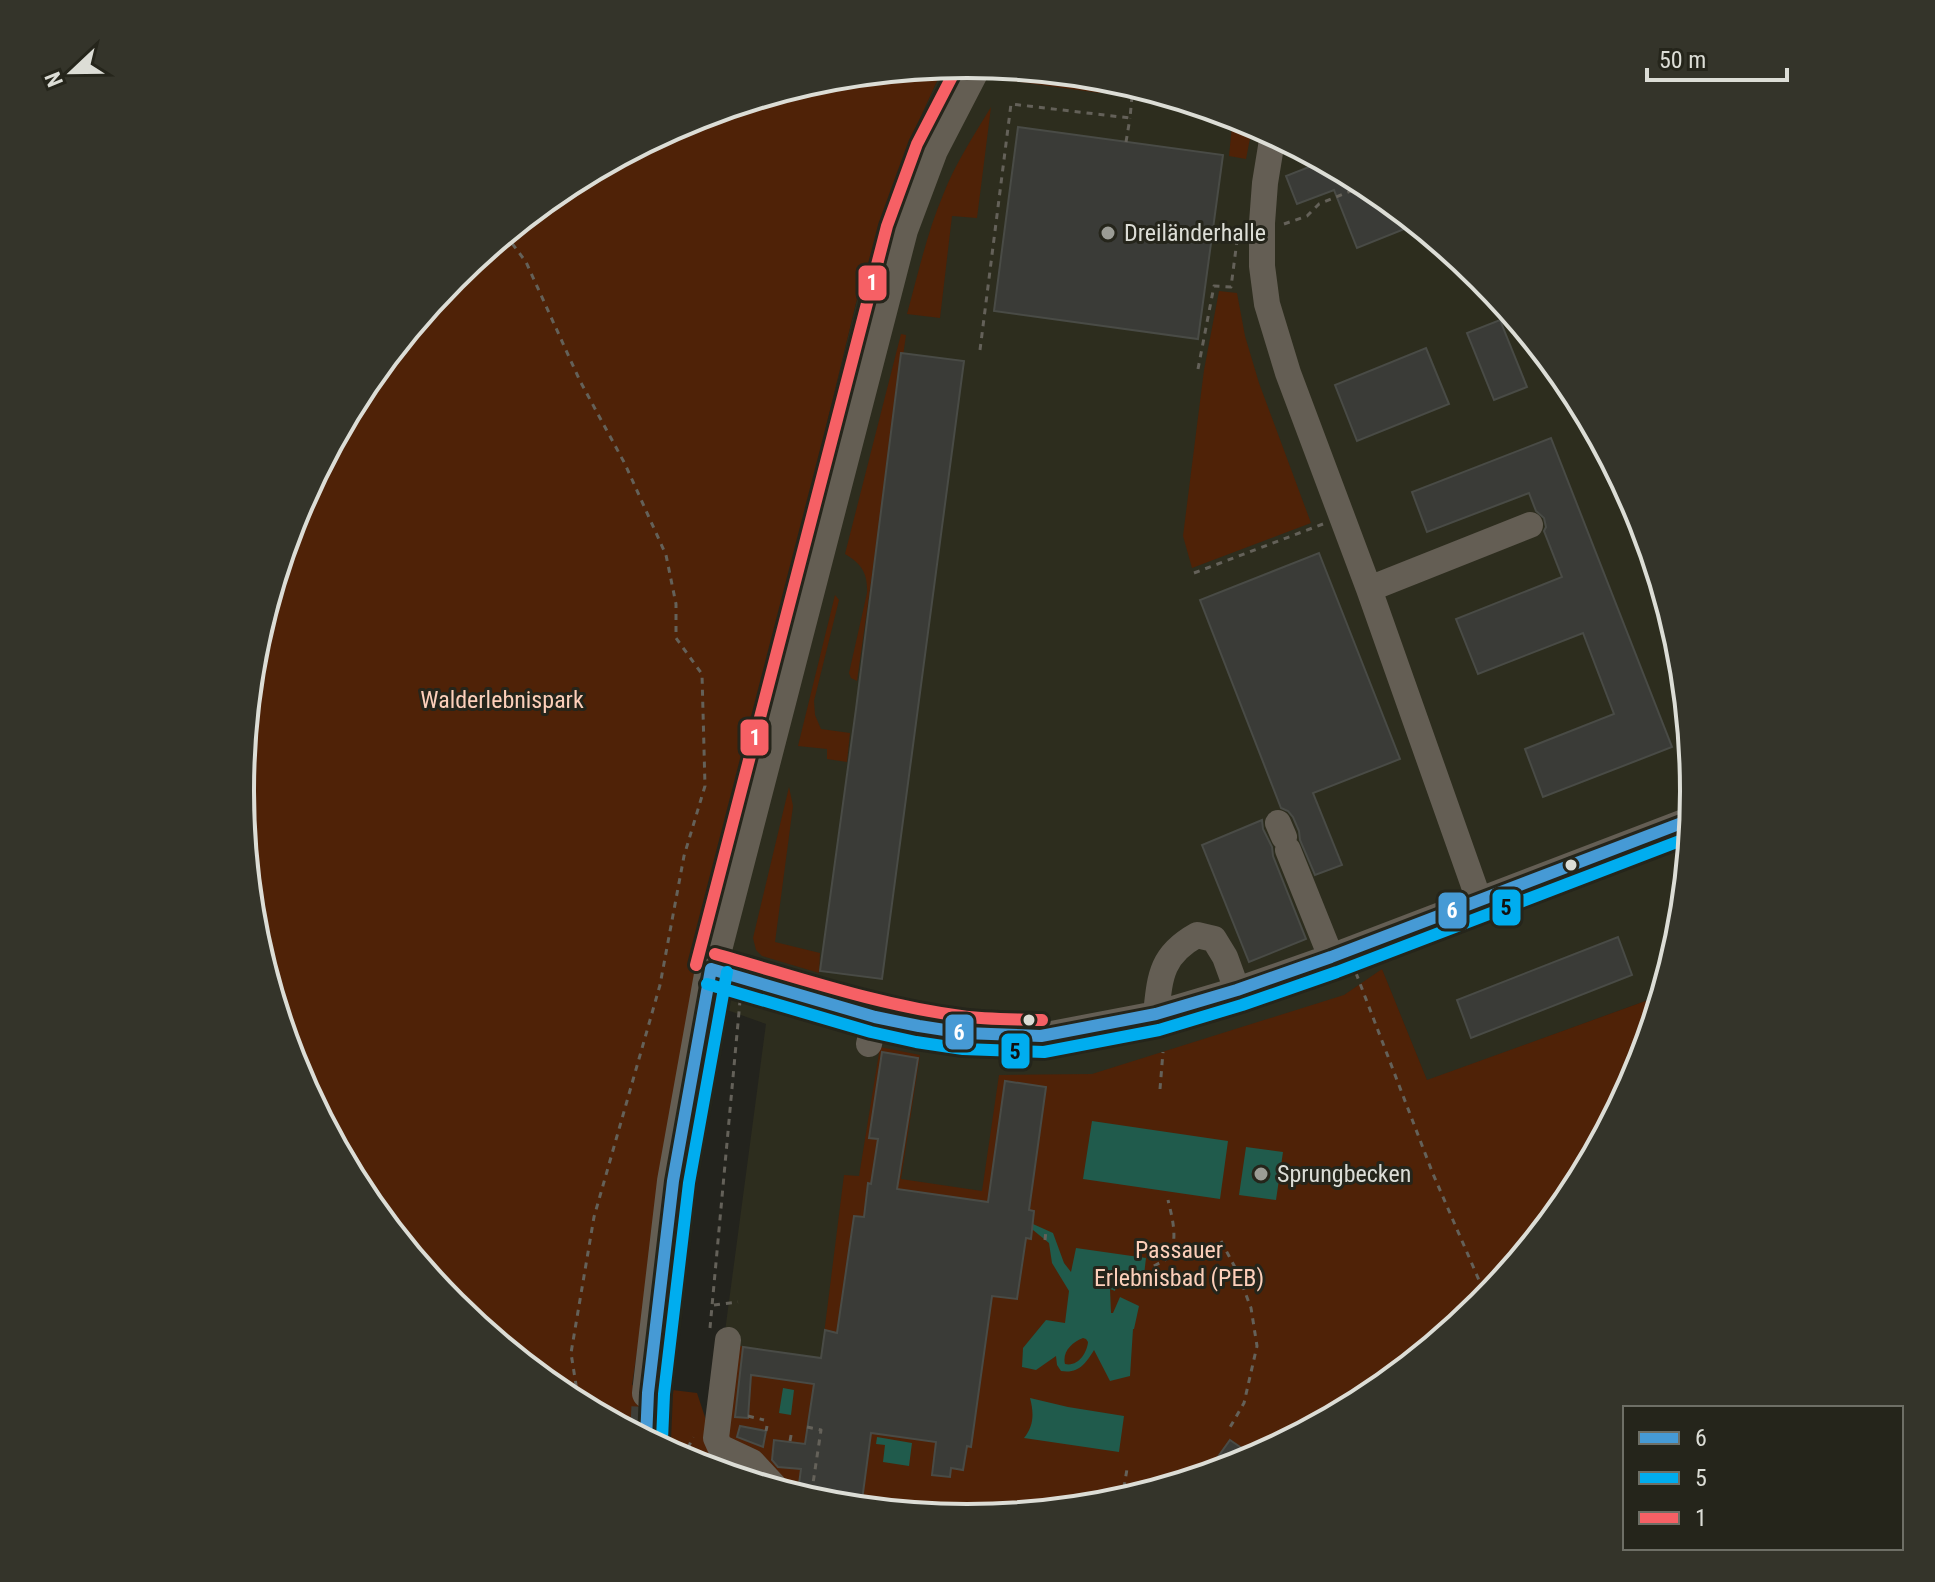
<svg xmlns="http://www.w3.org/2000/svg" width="1935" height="1582" font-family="'Roboto Condensed',sans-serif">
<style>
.built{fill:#2d2d1e}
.green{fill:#4f2207}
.water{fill:#205b4c;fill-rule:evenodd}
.building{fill:#3a3b37;stroke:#494b46;stroke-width:2}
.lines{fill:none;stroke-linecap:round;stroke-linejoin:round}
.major-tunnel{stroke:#3f3f39;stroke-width:32;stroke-dasharray:32 16;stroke-linecap:butt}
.path{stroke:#646159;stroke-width:3;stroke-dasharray:6 6;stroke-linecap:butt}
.minor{stroke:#645e54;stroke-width:26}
.major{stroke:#645e53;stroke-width:32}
.bus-1-casing{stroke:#25251b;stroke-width:18}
.bus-2-casing{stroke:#25251b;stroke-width:18}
.bus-3-casing{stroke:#25251b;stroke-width:18}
.bus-1{stroke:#469ad5;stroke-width:12}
.bus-2{stroke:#00adef;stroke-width:12}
.bus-3{stroke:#f66065;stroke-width:12}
.poi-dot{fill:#9b9c95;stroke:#25251b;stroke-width:3}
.bus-dot{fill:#dcddd6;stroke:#25251b;stroke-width:3}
.labels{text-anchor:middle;stroke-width:6;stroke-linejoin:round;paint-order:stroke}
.poi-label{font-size:24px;fill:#dcddd6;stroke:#25251b;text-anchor:start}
.park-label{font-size:24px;fill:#fccfba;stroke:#25251b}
.rim{fill:none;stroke:#dcddd6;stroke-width:4}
.line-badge{stroke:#25251b;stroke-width:3}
.badge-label{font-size:22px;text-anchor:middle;font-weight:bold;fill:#fff}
.pale-badge-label{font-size:22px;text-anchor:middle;font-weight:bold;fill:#111}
</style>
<rect width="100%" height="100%" fill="#23231d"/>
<!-- built -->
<path class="built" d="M968,64L1110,78L1246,120L1372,187L1482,277L1572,387L1639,513L1681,650L1694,791L1680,933L1662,995L1427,1081L1382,970L1345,995L1371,1396L1245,1463L967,1518L724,1339L766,1024L691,997L716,881L857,299L910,140L944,66Z"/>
<!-- green -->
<path class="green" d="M944,66L910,140L857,299L716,881L691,997L632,1385L697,1393L710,1432L733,1345L821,1358L844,1175L859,1176L880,1047L920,1055L901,1179L982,1191L999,1075L1092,1074L1344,995L1382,969L1427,1080L1662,995L1639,1070L1572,1195L1481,1305L1371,1396L1245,1463L1109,1504L967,1518L825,1504L689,1462L563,1395L453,1305L363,1195L296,1069L254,932L241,791L255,649L296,512L363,387L454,277L564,186L690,119L826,78Z
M1012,68L1102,77L1100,93L1005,80Z
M991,107L977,218L952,216L940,318L907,314C918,274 927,233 943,195C955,164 974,135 991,107Z
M1233,116L1253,123L1246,159L1229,156Z
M1219,291L1237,293L1245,336L1259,383L1311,523L1192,568L1183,536L1204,370Z
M901,334L906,335L857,681L851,678L849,673L867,593C868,574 862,564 845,554Z
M835,595L839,600L814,701L815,715L821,729L850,733L847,762L827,759V749L798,746Z
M789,787L793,806L775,942L820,953L819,973L762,956L756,950L753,938Z"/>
<!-- water -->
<path class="water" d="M1092,1121L1228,1141L1220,1199L1083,1179Z
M1246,1147L1283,1152L1276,1200L1239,1195Z
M1033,1224L1053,1233L1064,1263L1071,1272L1076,1248L1146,1258L1143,1284L1117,1280L1115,1291L1110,1289L1111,1313H1113L1120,1297L1139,1306L1134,1329H1133L1130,1376L1110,1381L1094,1350C1086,1363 1079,1374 1061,1371L1057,1365L1056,1356L1036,1370L1022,1367L1023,1348L1046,1320L1065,1323L1069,1291L1052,1263L1049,1243L1033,1230ZM1083,1338L1086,1339L1088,1342C1087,1353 1078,1367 1065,1364C1062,1352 1072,1342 1083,1338Z
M783,1388L794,1390L791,1415L779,1413Z
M1030,1398L1068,1407L1124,1416L1119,1452L1024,1438C1034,1426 1034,1413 1030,1398Z
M877,1437L912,1443L909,1466L883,1462L885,1445L876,1444Z"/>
<!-- building -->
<path class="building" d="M1018,127L1223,155L1198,339L994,311Z
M1324,161L1372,187L1417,224L1357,248L1334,190L1297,204L1286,176Z
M1500,320L1527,387L1494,400L1467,333Z
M1426,348L1449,404L1357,441L1335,385Z
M901,353L964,361L882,979L820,971L856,709Z
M1551,438L1672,747L1543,797L1525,749L1614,714L1583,633L1478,674L1456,619L1562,577L1544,531L1546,527L1544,518L1536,511L1529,493L1427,532L1412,492Z
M1319,553L1400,759L1313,793L1342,865L1315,875L1300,840L1299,831L1293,817L1288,811L1281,808L1200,600Z
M1262,820L1263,829L1272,847L1273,856L1306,939L1249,962L1202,845Z
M1618,937L1632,975L1471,1038L1457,1000Z
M882,1052L918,1058L897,1189L988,1202L1005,1081L1046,1087L1029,1210L1034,1211L1031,1239L1026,1238L1017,1299L992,1296L971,1447L967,1446L963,1470L951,1468L950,1477L932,1475L936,1442L871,1433L861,1508L825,1504L822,1503L828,1496L798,1492L801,1469L778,1467L772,1460L774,1440L805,1444L814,1384L751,1375L748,1418L735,1417L743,1347L821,1358L825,1330L837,1333L854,1216L864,1217L868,1183L871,1184L878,1139L869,1138Z
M740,1426L766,1431L763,1447L737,1437Z
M1230,1440L1243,1449L1229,1468L1205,1475Z"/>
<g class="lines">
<!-- major-tunnel -->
<path class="major-tunnel" d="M646,1439L648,1393"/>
<!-- path -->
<path class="path" d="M1126,142L1130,118
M1284,224L1307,216L1319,204L1363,186
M505,234L526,262L580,381L625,464L666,555L676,604V638L702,674L705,786L684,856L660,985L594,1217L571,1353L579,1404
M980,350L1011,104L1130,118L1133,85
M1198,369L1214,286L1231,287L1238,233
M1194,573L1323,524
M1356,973L1433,1174L1482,1287L1485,1300
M1160,1089L1163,1052
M1045,1240L1046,1230
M1221,1241L1237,1271L1251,1308L1257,1346L1244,1403L1229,1429
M1154,1266C1158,1263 1163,1262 1166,1259C1180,1244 1172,1217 1168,1200
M714,1305L738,1302
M710,1328L740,1001
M748,1416L764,1420
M807,1427L821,1430L812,1490L823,1502
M766,1431L767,1426
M790,1441L792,1430
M683,1459L693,1437
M1122,1500L1127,1469"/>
<!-- minor -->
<path class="minor" d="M1273,134L1265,183L1262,223V266L1267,304L1288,373L1369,589L1479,900
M1369,589L1530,525
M1278,823L1284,837
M1288,850L1331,957
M711,969L875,1017L919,1026L964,1033L1041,1036L1156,1014L1237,990L1331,957L1692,819
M1156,1014C1160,976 1161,955 1197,935L1214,939L1225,957L1237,990
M869,1044L875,1017
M728,1340L716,1438L720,1447L752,1462L778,1490"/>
<!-- major -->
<path class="major" d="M648,1393L673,1181L711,969L902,230L932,150L976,65"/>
<!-- bus-1 casing -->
<g class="bus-1-casing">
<path id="bus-1" d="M711,969L875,1017L919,1026L964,1033L1041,1036L1156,1014L1237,990L1331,957L1692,819
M646,1439L648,1393L673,1181L711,969"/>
</g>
<!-- bus-2 casing -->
<g class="bus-2-casing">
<path id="bus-2" d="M707,984L871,1032L916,1042L963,1049L1044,1052L1159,1030L1242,1005L1337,972L1690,837
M662,1440L664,1394L689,1183L727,972"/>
</g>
<!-- bus-3 casing -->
<g class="bus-3-casing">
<path id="bus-3" d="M715,954C797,977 877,1005 961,1016C987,1020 1015,1019 1042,1020
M696,965L887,226L917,144L958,65"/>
</g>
<!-- bus-1 -->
<use href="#bus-1" class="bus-1"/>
<!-- bus-2 -->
<use href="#bus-2" class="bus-2"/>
<!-- bus-3 -->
<use href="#bus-3" class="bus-3"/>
</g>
<!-- markers -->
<g class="poi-dot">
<circle cx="1108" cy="233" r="8"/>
<circle cx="1261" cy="1174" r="8"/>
</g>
<g class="bus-dot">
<circle cx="1571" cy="865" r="7"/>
<circle cx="1029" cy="1020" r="7"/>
</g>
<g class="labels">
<!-- poi labels -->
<g class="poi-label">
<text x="1124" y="241">Dreiländerhalle</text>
<text x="1277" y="1182">Sprungbecken</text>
</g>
<!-- park labels -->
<g class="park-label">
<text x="502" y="708">Walderlebnispark</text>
<text x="1179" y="1258">Passauer<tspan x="1179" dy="28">Erlebnisbad (PEB)</tspan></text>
</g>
</g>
<!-- crop -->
<path d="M0 0H1935V1582H0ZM254 791a713 713 0 1 1 1426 0a713 713 0 1 1-1426 0Z" fill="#34342a" fill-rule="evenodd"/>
<path class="rim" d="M254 791a713 713 0 1 1 1426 0a713 713 0 1 1-1426 0Z"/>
<g class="line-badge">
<rect x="857" y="264" width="31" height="38" rx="8" fill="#f66065"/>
<rect x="739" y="718" width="31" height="39" rx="8" fill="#f66065"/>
<rect x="1491" y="888" width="31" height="39" rx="8" fill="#00adef"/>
<rect x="1437" y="891" width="31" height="39" rx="8" fill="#469ad5"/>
<rect x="944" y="1013" width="31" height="38" rx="8" fill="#469ad5"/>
<rect x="1000" y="1032" width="31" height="38" rx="8" fill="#00adef"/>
</g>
<g class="badge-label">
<text x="872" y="290">1</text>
<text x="755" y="745">1</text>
<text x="1452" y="918">6</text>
<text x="959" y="1040">6</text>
</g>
<g class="pale-badge-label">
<text x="1506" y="915">5</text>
<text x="1015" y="1059">5</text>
</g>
<!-- legend -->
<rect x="1623" y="1406" width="280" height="144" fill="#25251b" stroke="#6e6f66" stroke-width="2"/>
<rect x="1639" y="1432" width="40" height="12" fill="#469ad5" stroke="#6e6f66" stroke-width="2"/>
<text x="1695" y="1446" font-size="24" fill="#dcddd6">6</text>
<rect x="1639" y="1472" width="40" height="12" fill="#00adef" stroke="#6e6f66" stroke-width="2"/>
<text x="1695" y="1486" font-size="24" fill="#dcddd6">5</text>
<rect x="1639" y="1512" width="40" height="12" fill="#f66065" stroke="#6e6f66" stroke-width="2"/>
<text x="1695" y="1526" font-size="24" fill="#dcddd6">1</text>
<!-- north arrow -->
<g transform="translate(72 72) rotate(248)" stroke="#25251b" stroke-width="6" paint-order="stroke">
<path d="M0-6L14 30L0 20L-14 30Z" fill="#dcddd6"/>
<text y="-12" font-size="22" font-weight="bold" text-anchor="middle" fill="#dcddd6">N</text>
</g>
<!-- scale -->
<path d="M1647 68v12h140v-12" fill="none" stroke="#dcddd6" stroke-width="4"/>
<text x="1659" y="68" font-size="24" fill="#dcddd6" stroke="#25251b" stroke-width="6" paint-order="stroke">50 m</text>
</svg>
